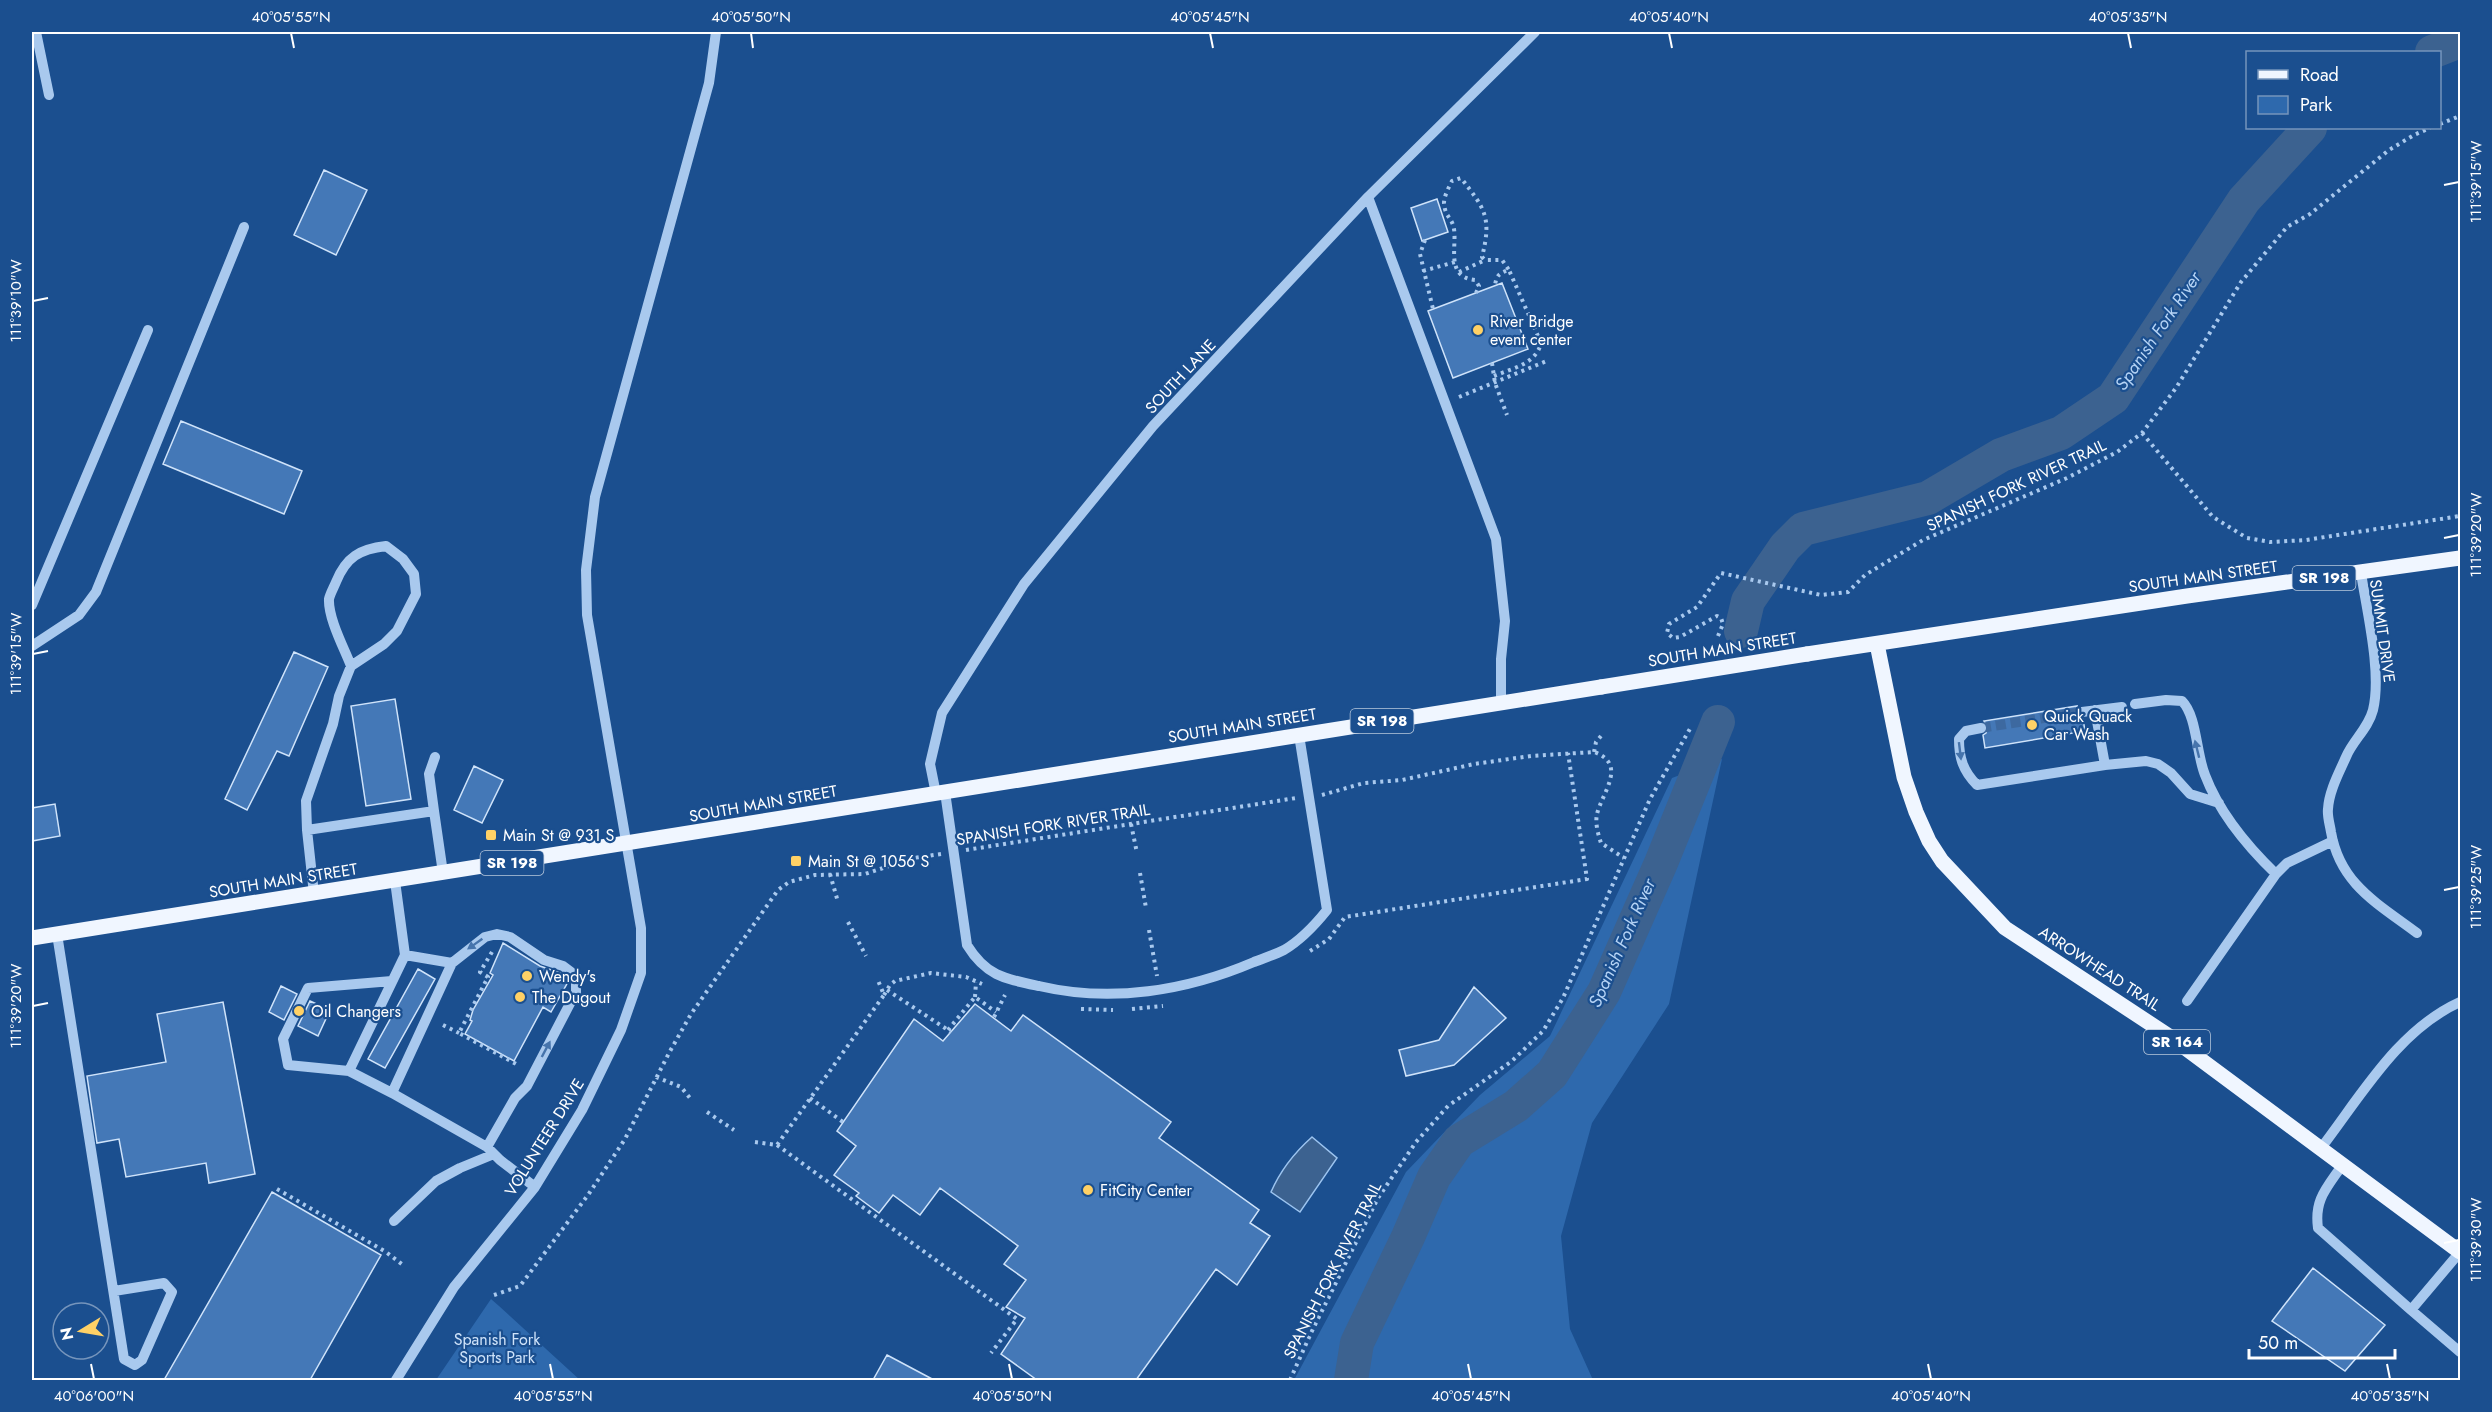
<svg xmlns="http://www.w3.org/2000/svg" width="2492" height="1412" font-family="Jost,sans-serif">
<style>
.green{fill:#2e69ad}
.water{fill:#3c6290;stroke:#9cc4f0;stroke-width:1.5}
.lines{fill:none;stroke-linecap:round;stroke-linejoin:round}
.river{stroke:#3c6290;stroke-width:34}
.building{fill:#4478b7;stroke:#cfe3fa;stroke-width:1.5}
.minor-tunnel{stroke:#3d69a0;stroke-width:10;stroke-dasharray:10 5;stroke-linecap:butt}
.path{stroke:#a9c9ee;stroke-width:4;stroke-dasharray:3 4.5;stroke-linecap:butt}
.minor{stroke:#a9c9ee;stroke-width:10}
.major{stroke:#f0f6ff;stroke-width:15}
.major-bridge{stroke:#f0f6ff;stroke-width:15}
.oneway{fill:#4674ac}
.ticks{fill:none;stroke:#fff;stroke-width:2}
.poi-dot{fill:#ffd166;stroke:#1b4f8f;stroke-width:2}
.labels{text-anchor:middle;stroke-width:4.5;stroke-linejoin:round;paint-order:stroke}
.shield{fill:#1b4f8f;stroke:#bbcadd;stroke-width:1.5}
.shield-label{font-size:15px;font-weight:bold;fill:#fff}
.poi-label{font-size:16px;fill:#fff;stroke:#1b4f8f;text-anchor:start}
.street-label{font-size:16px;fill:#fff;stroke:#1b4f8f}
.park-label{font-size:16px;fill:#cfe3fa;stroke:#1b4f8f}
.water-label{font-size:18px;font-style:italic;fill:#b5d3f5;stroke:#1b4f8f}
.neatline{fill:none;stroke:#fff;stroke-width:2}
.ticks-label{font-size:15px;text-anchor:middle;fill:#fff}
</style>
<rect width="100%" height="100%" fill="#1b4f8f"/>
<!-- green -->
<path class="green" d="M1722,759L1669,1004L1592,1123L1561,1236L1570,1329L1593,1380H1294L1406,1172L1480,1095L1550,1036L1672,778Z
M491,1299L499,1306L580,1380H436Z"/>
<!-- water -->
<path class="water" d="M1312,1137L1337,1158L1300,1212L1271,1192C1281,1169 1294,1153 1312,1137Z"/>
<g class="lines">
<!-- river -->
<path class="river" d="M2432,52L2460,41
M1741,631L1748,601L1785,547L1803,529L1928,498L2001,455L2061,433L2113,398L2244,200L2310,128
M1351,1380L1357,1343L1408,1237L1434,1177L1459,1141L1516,1106L1552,1074L1604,992L1661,863L1718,722"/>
</g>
<!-- building -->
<path class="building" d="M324,170L367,190L336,255L294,235Z
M1437,199L1448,232L1422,241L1411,208Z
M1502,283L1528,349L1453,378L1428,311Z
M181,421L302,471L284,514L163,464Z
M294,652L328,667L289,756L277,751L247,810L225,799Z
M395,699L411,799L366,806L351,706Z
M2077,706L2075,714L2079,719H2083L2085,731L1985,748L1983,735L1986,733L1988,727L1984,721Z
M474,766L503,780L482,823L454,810Z
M55,804L60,836L32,841V808Z
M503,943L540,966L560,973V977L568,982L551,1012L543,1007L514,1061L465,1034L472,1021L470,1020L473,1010L493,975L490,973Z
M418,969L435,979L385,1068L368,1059Z
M281,986L297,994L284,1020L269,1012Z
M1474,987L1506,1018L1454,1065L1406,1076L1399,1050L1439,1040Z
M310,1001L330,1010L318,1036L298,1026Z
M223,1002L255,1174L209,1183L206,1163L126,1177L119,1139L97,1143L87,1076L166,1062L157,1014Z
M975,1004L1011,1031L1023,1015L1171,1122L1159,1138L1259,1210L1250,1223L1270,1236L1237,1285L1216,1269L1136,1380H1037L1001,1354L1025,1318L1006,1307L1026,1280L1004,1264L1018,1246L940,1188L920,1215L893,1195L879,1213L856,1196L859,1193L834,1175L856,1146L837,1131L914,1019L943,1041Z
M272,1192L381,1255L310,1380H164Z
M2313,1268L2385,1325L2345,1371L2272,1321Z
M887,1355L934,1380H873Z"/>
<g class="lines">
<!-- minor-tunnel -->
<path class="minor-tunnel" d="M1981,728L2082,712"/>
<!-- path -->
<path class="path" d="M2440,124L2460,116
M1425,240L1420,254L1433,309
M1423,271L1455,262
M1459,272L1485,260
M1476,293L1479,286L1475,280C1443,277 1459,242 1453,225C1450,216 1445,216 1444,203C1444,196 1449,187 1452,181L1461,178C1485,209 1492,217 1482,257L1485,260H1502L1509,270
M1492,363L1495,383L1507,415
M1494,376C1513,368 1536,364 1541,343L1509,270C1499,273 1496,276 1495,286
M1459,397L1549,360
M2142,433L2213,517L2247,538L2270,542L2306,540L2460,516
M1718,636L1723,624L1721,618L1717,616L1680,637L1673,638L1667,633L1669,624L1697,607L1721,573L1821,595L1848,592L1865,575L1923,540L2067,478L2117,452L2142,433L2176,388L2241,282L2287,227L2310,214L2389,150L2414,135L2430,128
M1594,752L1596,742L1601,736
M1322,795L1364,783L1402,780L1474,764L1531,756L1594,752C1628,764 1602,793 1597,814C1595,823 1598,834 1601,843L1624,858
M1131,824L1137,853
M966,850L1296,798
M1140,873L1146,908
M830,874L838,902
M848,922L866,956
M1149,930L1157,976
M1310,951L1329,939L1345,917L1587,879L1568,753
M492,952L480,972L488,977L459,1033L518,1065
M887,990L951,1032
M884,995L890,985L895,981L931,973L966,977L982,984
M975,997L976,982
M1081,1009L1113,1010
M1132,1009L1163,1006
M994,1017L1005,995
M443,1025L459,1033
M948,1030L975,997L996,1012
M656,1077L681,1087L690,1098
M810,1098L843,1122
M707,1112L734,1130
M755,1142L777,1145L884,995L877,978
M777,1145L1017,1319L991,1353
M277,1189L386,1252L403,1265
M494,1295L520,1286L588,1195L625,1139L669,1053L691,1014L778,890L789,882L815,875L865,874L913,858L941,854
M1290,1380L1311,1333L1378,1198L1416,1142L1448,1106L1512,1061L1543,1031L1563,998L1650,799L1691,727"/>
<!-- minor -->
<path class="minor" d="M36,32L49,95
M1368,197L1496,539L1505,621L1501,659V703
M2361,573C2367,612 2382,673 2373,710C2368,729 2353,740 2346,757C2339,773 2329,791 2328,809C2327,816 2330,825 2331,832C2340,884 2377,903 2417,933
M32,605L148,330
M32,646L79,615L96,592L244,227
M2135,704L2166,700L2182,701C2197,716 2196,753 2205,775C2219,812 2248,847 2276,874
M2095,710L2105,765
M2082,712L2122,707
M1981,728L1966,731L1959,739C1959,758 1963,771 1977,785L2105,765L2146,761L2158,764L2171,773L2190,794L2219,803
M945,792L967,945C986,976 1005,979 1039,986C1111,1003 1186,991 1254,962C1264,958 1274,955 1284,950C1301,940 1315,925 1327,910L1299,735
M936,794L930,764L942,713L1024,584L1153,426L1368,197L1535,32
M434,811L429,774L435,757
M307,830L306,801L333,724L339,696L351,666L384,644L397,631L416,594L414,574L403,559L386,546C360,549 346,557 336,582C334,587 330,594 329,599C328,618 344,648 351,666
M395,881L405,955L452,963
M314,894L307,830L434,811L443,873
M57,934L124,1359L135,1365L142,1360L172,1292L164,1283L114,1291
M2187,1001L2276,874L2287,863L2333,841
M349,1071L288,1065L283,1039L308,988L392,981
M392,1093L349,1071L405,955
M487,1147L515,1098L527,1086L576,992V982L571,972L563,966L544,960L510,937L497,934L485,937L452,963L392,1093L487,1147L500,1160L535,1187
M2321,1148C2361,1096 2398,1030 2460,1002
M2343,1164C2327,1188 2314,1199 2318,1228L2411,1310L2460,1252
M394,1221L436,1181L460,1168L494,1154
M2411,1310L2460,1352
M396,1380L454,1287L535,1187L582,1110L621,1030L641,973V928L587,615L586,570L595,497L709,83L716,32"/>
<!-- major -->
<path class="major" d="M1877,644L1904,777L1916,812L1929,841L1942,861L2005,928L2169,1036L2460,1252
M1807,654L2187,596L2460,558
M32,938L1601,687"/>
<!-- major-bridge -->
<path class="major-bridge" d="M1601,687L1807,654"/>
</g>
<!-- one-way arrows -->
<defs><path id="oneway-solid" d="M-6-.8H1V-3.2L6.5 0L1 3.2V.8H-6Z" transform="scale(1.5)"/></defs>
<g class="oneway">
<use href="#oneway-solid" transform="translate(2197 749) rotate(-104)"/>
<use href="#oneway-solid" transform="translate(1960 751) rotate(83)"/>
<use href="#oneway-solid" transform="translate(475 944) rotate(145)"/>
<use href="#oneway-solid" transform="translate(546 1049) rotate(-62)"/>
</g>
<!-- ticks -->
<path class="ticks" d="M291,33L294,48M751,33L753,48M1210,33L1213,48M1669,33L1672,48M2128,33L2131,48M2444,185L2459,182M33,301L48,298M2444,538L2459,535M33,654L48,651M2444,890L2459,887M33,1006L48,1003M2444,1243L2459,1240M91,1364L94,1379M550,1364L553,1379M1009,1364L1012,1379M1468,1364L1471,1379M1928,1364L1931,1379M2387,1364L2390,1379"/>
<!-- markers -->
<g class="poi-dot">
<circle cx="1478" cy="330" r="6"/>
<circle cx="2032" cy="725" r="6"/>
<rect x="485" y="829" width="12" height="12" rx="3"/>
<rect x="790" y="855" width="12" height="12" rx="3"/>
<circle cx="527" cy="976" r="6"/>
<circle cx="520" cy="997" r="6"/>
<circle cx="299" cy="1011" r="6"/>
<circle cx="1088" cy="1190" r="6"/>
</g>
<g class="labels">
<!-- shield labels -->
<g class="shield">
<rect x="2292.5" y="566" width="63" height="24" rx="4.5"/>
<rect x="1350.5" y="709" width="63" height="24" rx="4.5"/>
<rect x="480.5" y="851" width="63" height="24" rx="4.5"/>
<rect x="2144" y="1030" width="66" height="24" rx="4.5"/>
</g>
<g class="shield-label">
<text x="2324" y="583">SR 198</text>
<text x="1382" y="726">SR 198</text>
<text x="512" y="868">SR 198</text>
<text x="2177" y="1047">SR 164</text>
</g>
<!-- poi labels -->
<g class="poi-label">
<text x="1490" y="327">River Bridge<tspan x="1490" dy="18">event center</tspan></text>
<text x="2044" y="722">Quick Quack<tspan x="2044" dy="18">Car Wash</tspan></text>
<text x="503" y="841">Main St @ 931 S</text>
<text x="808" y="867">Main St @ 1056 S</text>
<text x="539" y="982">Wendy's</text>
<text x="532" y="1003">The Dugout</text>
<text x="311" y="1017">Oil Changers</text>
<text x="1100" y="1196">FitCity Center</text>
</g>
<!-- street labels -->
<g class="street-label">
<text transform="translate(1180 376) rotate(-47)" y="6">SOUTH LANE</text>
<text transform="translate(2016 485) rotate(-25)" y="6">SPANISH FORK RIVER TRAIL</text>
<text transform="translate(2203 576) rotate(-8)" y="6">SOUTH MAIN STREET</text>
<text transform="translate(2383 631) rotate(82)" y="6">SUMMIT DRIVE</text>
<text transform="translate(1722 649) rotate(-9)" y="6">SOUTH MAIN STREET</text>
<text transform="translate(1242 725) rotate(-9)" y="6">SOUTH MAIN STREET</text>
<text transform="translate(763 803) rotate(-10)" y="6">SOUTH MAIN STREET</text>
<text transform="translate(1053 824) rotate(-9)" y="6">SPANISH FORK RIVER TRAIL</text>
<text transform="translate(283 880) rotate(-9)" y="6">SOUTH MAIN STREET</text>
<text transform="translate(2100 968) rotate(33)" y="6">ARROWHEAD TRAIL</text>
<text transform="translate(544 1137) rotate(-58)" y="6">VOLUNTEER DRIVE</text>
<text transform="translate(1332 1270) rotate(-63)" y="6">SPANISH FORK RIVER TRAIL</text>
</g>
<!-- park labels -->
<g class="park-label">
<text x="497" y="1345">Spanish Fork<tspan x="497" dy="18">Sports Park</tspan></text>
</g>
<!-- water labels -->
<g class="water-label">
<text transform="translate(2158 331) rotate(-56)" y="6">Spanish Fork River</text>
<text transform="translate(1622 943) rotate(-66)" y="6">Spanish Fork River</text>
</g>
</g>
<!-- border -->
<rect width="2492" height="1412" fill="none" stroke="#1b4f8f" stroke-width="66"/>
<!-- legend -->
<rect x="2246" y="51" width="195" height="78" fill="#1b4f8f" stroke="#7695bc" stroke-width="1.5"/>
<rect x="2258" y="70" width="30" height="9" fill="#f0f6ff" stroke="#7695bc" stroke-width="1.5"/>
<text x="2300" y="81" font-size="18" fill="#ffffff">Road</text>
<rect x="2258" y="96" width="30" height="18" fill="#2e69ad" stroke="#7695bc" stroke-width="1.5"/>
<text x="2300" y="111" font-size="18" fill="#ffffff">Park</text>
<!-- north arrow -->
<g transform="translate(81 1331) rotate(259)"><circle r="28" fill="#1b4f8f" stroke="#7695bc" stroke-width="1.5"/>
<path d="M0-4.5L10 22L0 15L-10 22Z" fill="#ffd166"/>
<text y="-9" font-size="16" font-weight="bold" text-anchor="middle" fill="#ffffff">N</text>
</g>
<!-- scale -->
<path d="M2249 1349v9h146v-9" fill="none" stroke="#ffffff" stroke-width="3"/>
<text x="2258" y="1349" font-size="18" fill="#ffffff" stroke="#1b4f8f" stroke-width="4.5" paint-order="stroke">50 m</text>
<rect x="33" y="33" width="2426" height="1346" class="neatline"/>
<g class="ticks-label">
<text x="291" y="22">40°05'55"N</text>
<text x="751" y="22">40°05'50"N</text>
<text x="1210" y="22">40°05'45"N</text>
<text x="1669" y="22">40°05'40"N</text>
<text x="2128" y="22">40°05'35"N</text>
<text transform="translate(2476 182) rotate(-90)" y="5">111°39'15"W</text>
<text transform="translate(16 301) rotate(-90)" y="5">111°39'10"W</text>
<text transform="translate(2476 535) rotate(-90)" y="5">111°39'20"W</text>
<text transform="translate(16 654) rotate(-90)" y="5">111°39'15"W</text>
<text transform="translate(2476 887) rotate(-90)" y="5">111°39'25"W</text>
<text transform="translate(16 1006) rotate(-90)" y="5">111°39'20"W</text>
<text transform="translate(2476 1240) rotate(-90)" y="5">111°39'30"W</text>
<text x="94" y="1401">40°06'00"N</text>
<text x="553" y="1401">40°05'55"N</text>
<text x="1012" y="1401">40°05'50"N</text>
<text x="1471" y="1401">40°05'45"N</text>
<text x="1931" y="1401">40°05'40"N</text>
<text x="2390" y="1401">40°05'35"N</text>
</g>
</svg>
